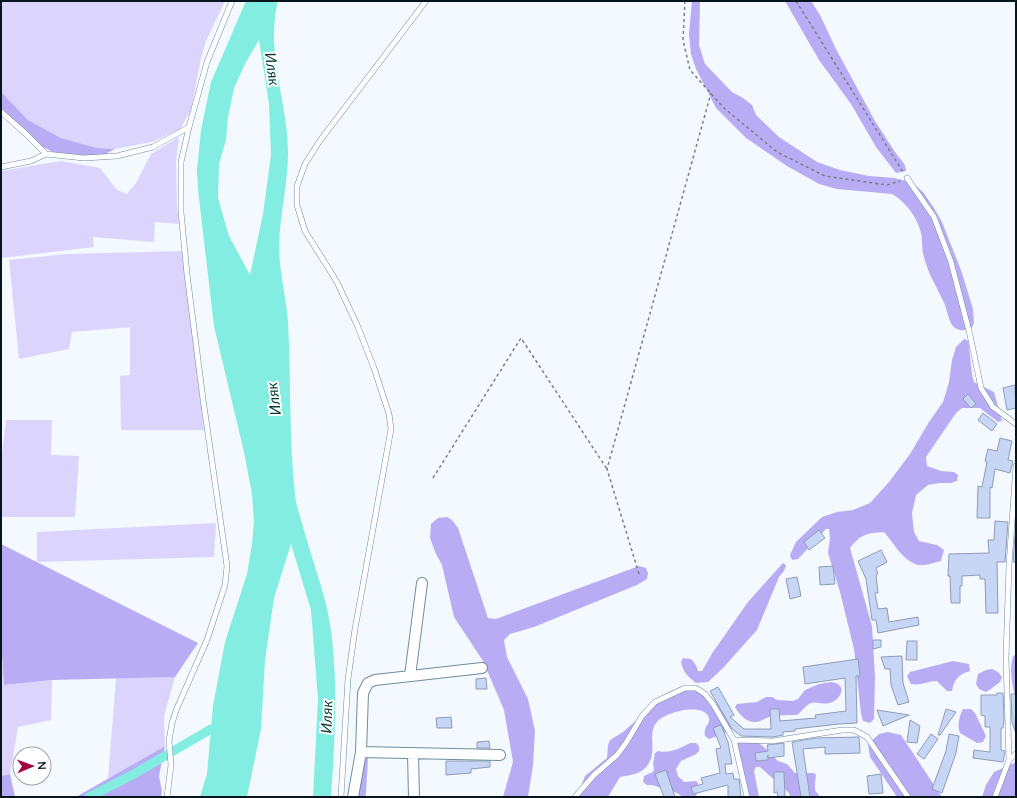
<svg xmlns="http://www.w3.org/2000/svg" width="1017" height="798" font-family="Lato,sans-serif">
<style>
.green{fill:#dbd5fe}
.forest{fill:#b8adf4}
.water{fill:#84ede1;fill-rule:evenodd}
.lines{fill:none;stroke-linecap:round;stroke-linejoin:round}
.canal{stroke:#84ede1;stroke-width:9}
.building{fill:#c7d6f5;stroke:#8e9cb8}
.service-casing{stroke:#6e8ca0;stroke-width:6}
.minor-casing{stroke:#6e8ca0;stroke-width:12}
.path{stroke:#778086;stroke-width:1.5;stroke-dasharray:3 3;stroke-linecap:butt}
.service{stroke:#fff;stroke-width:5}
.minor{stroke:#fff;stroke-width:10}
.labels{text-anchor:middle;stroke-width:4;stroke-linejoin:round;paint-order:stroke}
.water-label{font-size:15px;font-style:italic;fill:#053a35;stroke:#fff}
</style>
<rect width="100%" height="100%" fill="#f3f9fe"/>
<!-- green -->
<path class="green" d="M1,1H225L206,41L201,58L191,110L180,129L152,142L115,149L97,148L61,138L28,120L3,96L1,92Z
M179,137L176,163L177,205L179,224L155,222L154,242L93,237L94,247L1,258V171L61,161L100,168L117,190L127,194L136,183L151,154Z
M182,251L204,430H121L120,376L130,375V327L72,332L69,349L19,359L9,260L67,254Z
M6,420H52L51,455L79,456L75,517H1V461Z
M216,523L214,557L37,562V532Z
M1,639L4,685L52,680L51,720L18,727L10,774L1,776Z
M175,677L164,716L165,746L108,779L116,678Z"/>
<!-- forest -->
<path class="forest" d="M692,1H700L699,45L705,64L732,92L743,98L752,105L756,115L779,137L817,162L840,170L869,176L895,178L913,183L923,192L934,208L942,222L961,270L973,309L974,323L972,328C964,331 958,332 952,325C949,320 947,311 945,305C938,289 928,274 924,257C921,249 923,240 921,233C917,217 906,202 892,194L837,189L819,184L787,166L746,138L716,108L696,69L691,54L689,34Z
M785,1H811L820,15L836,49L875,121L895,152L905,165L906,171L896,173L876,147L851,104L819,60Z
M1,92L28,120L61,138L97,148L115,149L94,160H80L57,154L33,142L1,113Z
M965,339L968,341C971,355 970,369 974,382L994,392L1002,421L998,422L980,408H962L956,413L926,457L927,466L941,471L954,472L958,475L957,481L951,483H939L928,485L916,495L912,513L914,532L919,541L937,545L944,550L941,561C933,563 922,567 915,564C902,559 893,542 884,532C867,533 861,534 850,548L872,626L875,677L874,719L870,723L863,721L861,714L854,649L840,592L828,553L830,538L829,529H826L798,559L792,560L790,555L796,542L822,517L837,512L853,510L870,503L889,482L910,454L929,422L943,402L949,382L952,360L956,347L963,340Z
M447,517L452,520L458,528L488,618L496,619L639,566L646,568L648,573L647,579L637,585L534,627L510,634L504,640L507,657L528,699L535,731L533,765L528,797H503L513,762L504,710L483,661L454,617L442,565L436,554L430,538L431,524L438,518Z
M1,544L198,643L175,677L52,680L4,685L1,639Z
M784,563L786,566L784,571L779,577L757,630L723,668L708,682L696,683C688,677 683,672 681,662L683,658L691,659L696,665L698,671H702L713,652L748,602L782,564Z
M1016,655V700C1012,685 1009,671 1013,656Z
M953,661L969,664L970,671C959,674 954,679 952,691H947L937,681C927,681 922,686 911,684L907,676L910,672Z
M992,669L998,672L1002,677L1000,682C995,685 992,689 986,692L979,689L976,684L978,674L986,670Z
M831,682C848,684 842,699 830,703C822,705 816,701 811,703C807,704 801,712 797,715C787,715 779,715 769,717C766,718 763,720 760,721C749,725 740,716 735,707L737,704L757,702L766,697H772L777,700L793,701L798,699L805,690L819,684Z
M680,687H695L709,694L730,720L731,722L730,731L709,739L705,736C705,734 704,732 705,730C706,725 710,724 709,718C704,702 665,712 657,722C647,733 657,750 649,763C643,774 631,775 620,777L608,797H577L585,776L607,758L608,745L610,740L623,732L667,693Z
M963,709H971L975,713L986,736L983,742L977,743L960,733C957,725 959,717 963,709Z
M888,732L901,735L942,797H897L870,757L868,744L879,734Z
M742,741H756L764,747L778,761L787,764L795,773H814L816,775L815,783V790L820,797H790L789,793L760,767H756L754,771L759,797H750L738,750V743Z
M690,743H696L699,746V751L696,754L681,761L676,769L678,776L684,782L696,781L698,783L696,797H683L677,793L652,785H647L643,782L644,776L653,772L654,768L653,764L655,753L658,751C669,754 681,748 690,743Z
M165,746L159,776L162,791L161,797H76Z
M367,757L368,759L366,793L365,797H353L364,758Z
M1016,762V797H982L986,785L994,772Z
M10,774L15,797H1V776Z"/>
<!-- water -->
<path class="water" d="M246,1H278C265,54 288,101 288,153C288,184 280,214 279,245C279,271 286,296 288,322C291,379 289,437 295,495C296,504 299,513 302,523C309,550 319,577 326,604C340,664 335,736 331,797H313L318,699L311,610L291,544L274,598L265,660L261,729L247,797H200L207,774L213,706L225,642L247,574L252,544L254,522L252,494L244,452L214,326L198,190L197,170L201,130L211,82ZM259,40L269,104L271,155L263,214L250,275L229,236L218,198L219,164L226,140L228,117L234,88L246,62Z"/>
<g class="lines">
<!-- canal -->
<path class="canal" d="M89,797L134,774L211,729"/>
</g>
<!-- building -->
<path class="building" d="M1015,385L1016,408L1007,410L1003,388Z
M968,394L976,404L971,408L963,399Z
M983,413L997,424L992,431L978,420Z
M1000,438L1012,441L1008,460L1013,461L1010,473L995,469L992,488L990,487V518H977L978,486L982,487L987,462L985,461L988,449L997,451Z
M995,521L1008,522L1005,562H997L998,613H986L985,579H980V575L962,576V586H960V603H951L950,576H948L949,554L989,553L988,540H994Z
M1016,523V562H1013Z
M819,530L825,538L809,550L804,542Z
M881,550L887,562L876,568L878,574L876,575L878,593H875L878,609L887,608L889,622L918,617L919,625L878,633L876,620H872L866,579L858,561Z
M833,566L835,584L820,585L819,567Z
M797,577L801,596L790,599L786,579Z
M873,640H881V647L873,649Z
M907,641H917V660H906Z
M902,656L903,683L909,702L898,705L891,685L890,669H885L881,657Z
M858,659L860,676H856L857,723L839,724L795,729V731L783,732V735L773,737L741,736L732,729L710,691L718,687L734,715L730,717L744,729H771L770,709H779L780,721L816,718L815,715L846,711L845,678L805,684L803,667Z
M486,678L487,689H476V679Z
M997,693H1003L1004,720L1003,728H1001V750L1005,751L1003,762L973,758L974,750L990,752V727H985V716L981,715V695H997Z
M1011,694H1016L1015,731L1012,722Z
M946,709L956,712L940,735H938Z
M877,710L909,715L883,726Z
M451,717L452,728H437L436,718Z
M910,720L920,726L917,743L907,742Z
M721,725L728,742L732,764H725L726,774L733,773L734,779H739L741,797H728V785L693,794L691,787L703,784L701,778L720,773L716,749L721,748L713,728Z
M931,734L938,739L924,759L917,754Z
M949,734L959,736L956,753L942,793L932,789L946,751Z
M859,737L860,753L825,754V747L803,749L810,797H801L792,742L816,738Z
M489,741L490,748H477V742Z
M784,743V756L768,758V755V760L756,761L755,753L768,751L767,745Z
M446,761H490V767L471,769V773L446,775Z
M666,770L675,797H664L655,774Z
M774,772H784L785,797H778L777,792L774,793Z
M881,774L883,793L869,794L867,776Z"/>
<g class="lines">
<!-- service casing -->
<g class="service-casing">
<path id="service" d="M1,112L25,133L46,154L84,158L117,156L153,147L189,127
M1,167L31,161L46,154
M907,178L934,217L951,262L970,335L981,388L993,407L1016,424
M1009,760L1016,754
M167,797L171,765L169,741L172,723L177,708L207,640L225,585L227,566L203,399L187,274L181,212V162L189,127L207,62L232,1
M341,797L348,679L355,629L391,429L389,414L374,368L358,327L337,282L305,231L297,205V186L305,164L319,142L426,1
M575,797L594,775L617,755L626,743L642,716L655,702L685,688H696L705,694L713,704L734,740
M747,797L734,740L773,741L842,730H854L867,737L908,797
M995,797L1009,760L1006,658L1009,565L1016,466"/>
</g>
<!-- minor casing -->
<g class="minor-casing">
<path id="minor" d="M482,668L375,680L368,683L363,693L361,752L500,755
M410,676L422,583
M413,753L414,797
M353,797L361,752"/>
</g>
<!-- path -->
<path class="path" d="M685,1L683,40L690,70L724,108L777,152L825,176L887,185L900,181
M796,1L903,172
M433,478L521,338L607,469
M639,574L607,469L711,93"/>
<!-- service -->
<use href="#service" class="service"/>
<!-- minor -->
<use href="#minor" class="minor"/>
</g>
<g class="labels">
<!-- water labels -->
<g class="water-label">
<text transform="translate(272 69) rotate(82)" y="5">Иляк</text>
<text transform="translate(274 399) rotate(-97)" y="5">Иляк</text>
<text transform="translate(327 717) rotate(-88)" y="5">Иляк</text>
</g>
</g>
<!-- border -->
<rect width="1017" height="798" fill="none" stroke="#08141b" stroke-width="4"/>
<!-- north arrow -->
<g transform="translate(32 766) rotate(88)"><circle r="19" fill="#ffffff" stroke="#9ca1a4"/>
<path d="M0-3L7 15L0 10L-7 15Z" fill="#a2053f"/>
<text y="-6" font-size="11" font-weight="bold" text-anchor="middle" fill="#08141b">N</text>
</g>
</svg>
